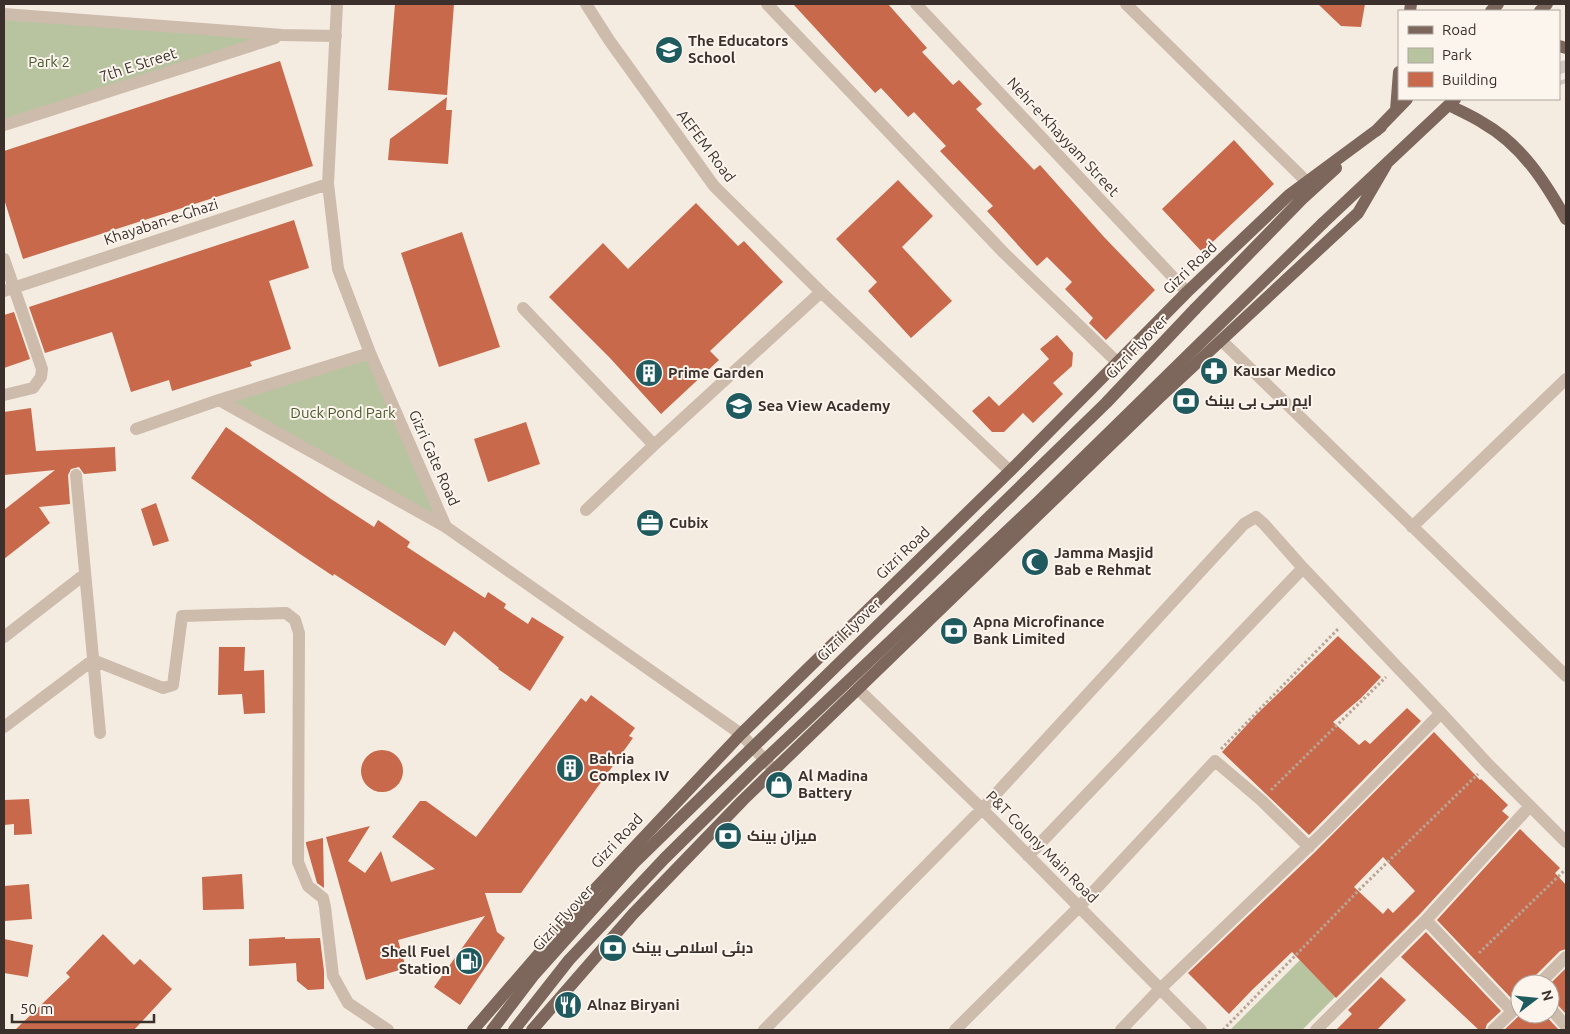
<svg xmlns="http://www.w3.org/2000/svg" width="1570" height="1034" font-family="Ubuntu,Cairo,sans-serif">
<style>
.green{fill:#b8c4a0}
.building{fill:#c8694b;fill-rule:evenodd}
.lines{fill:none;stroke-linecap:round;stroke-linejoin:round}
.major-tunnel{stroke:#cfc6bd;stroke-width:12;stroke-dasharray:12 6;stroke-linecap:butt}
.path{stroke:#b9a596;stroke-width:3;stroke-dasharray:2.5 2.5;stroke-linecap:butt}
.minor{stroke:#cdbbac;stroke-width:12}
.major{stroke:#7d675c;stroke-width:12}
.major-bridge{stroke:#7d675c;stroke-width:12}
.labels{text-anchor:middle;stroke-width:4;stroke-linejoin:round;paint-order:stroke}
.poi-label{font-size:15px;font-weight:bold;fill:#3b302b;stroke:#fbf5ee;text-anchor:start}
.park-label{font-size:15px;fill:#4a5a2e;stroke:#fbf5ee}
.street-label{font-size:15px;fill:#3b302b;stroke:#fbf5ee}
</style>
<rect width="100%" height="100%" fill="#f4ebe1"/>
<!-- green -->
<path class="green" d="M4,11L282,35L4,125Z
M370,353L446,527L219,400Z
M1300,960L1335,997L1302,1030H1233L1231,1029Z"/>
<!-- building -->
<path class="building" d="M395,4H454L447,95L388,90Z
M793,4H888L927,48L922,52L953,85L959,80L982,104L976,109L1034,170L1040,165L1104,237L1155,290L1106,340L1089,323L1093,318L1065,289L1072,282L1047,257L1037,266L987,211L993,206L940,151L946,146L914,112L908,117L881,88L875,93Z
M1318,4H1365L1361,27L1341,26Z
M280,61L313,166L23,259L4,199V151Z
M447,97L446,110H452L448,164L388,160L390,139Z
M1234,140L1274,184L1202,252L1162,209Z
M898,180L933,216L902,247L952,301L911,338L868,291L877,282L836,239Z
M696,203L738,246L744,241L783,282L710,351L719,360L661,414L610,358L549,297L603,243L628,269Z
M294,220L309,268L269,281L291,349L250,362L252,366L172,391L169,380L131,392L112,332L45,353L29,307Z
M462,232L500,347L439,367L401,253Z
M14,312L30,359L4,368V315Z
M1057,335L1073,353L1072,366L1053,383L1063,394L1033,423L1023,413L1004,432H992L972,411L989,396L999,406L1049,359L1040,349Z
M31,408L36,451L115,447L116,471L84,474L79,467L71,469L68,475L70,504L39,507L50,523L4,559V510L55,470L4,475V412Z
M526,422L540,464L488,482L474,439Z
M226,427L331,499L374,527L378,520L410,542L407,547L485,598L488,592L506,604L504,608L528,624L532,617L564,637L530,691L498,669L499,668L454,631L445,646L334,574L333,576L300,554L191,478Z
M156,503L169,541L153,546L141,509Z
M1338,636L1381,677L1361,698L1333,722L1359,745L1365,740L1370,744L1407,708L1421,721L1309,835L1222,752L1257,714Z
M219,647H245L244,671L264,670L265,713L244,714L242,694L218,695Z
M591,695L635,728L629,736L633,738L521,893H485L497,932L505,938L460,1005L434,987L485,916L398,940L406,968L366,980L326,837L370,826L348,861L365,873L381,851L391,882L435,869L392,837L420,801H426L476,837L581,698L586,702Z
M1434,732L1480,780L1481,779L1508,805L1502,811L1509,817L1420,914L1336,998L1292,952L1252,990L1229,1014L1188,973L1314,853ZM1383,857L1415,891L1393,913L1388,908L1383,914L1354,887Z
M361 771a21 21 0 1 1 42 0a21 21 0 1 1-42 0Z
M29,799L32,834L14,835V824L4,825V800Z
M1520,829L1560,868L1555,873L1566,885V949L1560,951L1533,978L1531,984H1520V996L1513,1000L1437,920Z
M323,838L324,888L317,883L306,844V842Z
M242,874L244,909L203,910L202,877Z
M29,884L32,919L4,921V886Z
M1426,932L1501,1011L1487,1024L1485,1030H1479L1401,957Z
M103,934L134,965L140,959L172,989L134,1030H15L70,977L66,973Z
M285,937V939L320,938L324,971V989L308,990L297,981L296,963L249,966V939Z
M4,939L33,945L28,977L4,973Z
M1566,968V1014L1556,1003L1550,1000V984Z
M1381,977L1406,1000L1377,1030H1336L1352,1014L1348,1010Z
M1521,1014H1544L1559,1030H1504Z"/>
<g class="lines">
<!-- major-tunnel -->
<path class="major-tunnel" d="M1559,62L1566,83"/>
<!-- path -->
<path class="path" d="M1221,749L1339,628
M1271,790L1386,677
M1479,953L1566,869
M1223,1030L1361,888L1478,774"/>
<!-- minor -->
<path class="minor" d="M337,4L328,184L338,269L370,353L446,527
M586,4L609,40L714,186L821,292L1010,471
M767,4L1003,252L1118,363
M916,4L1187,292
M1126,4L1306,181
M4,14L282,35L336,36
M4,125L275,38
M4,259L42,369L41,377L33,388L4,395
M4,291L328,184
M523,308L654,445
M1222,341L1566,676
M219,400L446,527L741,734L774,770
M136,429L219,400L370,353
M76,475L100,733
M586,510L654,445L821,292
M1412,527L1566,379
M4,637L85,574
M858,689L982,809L1201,1030
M4,727L93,660L163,688L173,685L182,616L286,613L295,620L299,633L298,862L308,886L323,898L325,907L333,976L348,1003L388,1030
M1028,856L1303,568
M1426,920L1512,1011
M1539,984L1566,957
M1550,1008L1566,1026
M764,1030L982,809L1244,524L1256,517L1264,524L1303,568L1441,713L1488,764L1566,842
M955,1030L1079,907L1215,761L1261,800L1309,847
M1121,1030L1160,989L1327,829L1441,713
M1316,1030L1426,920L1529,807
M1493,1030L1520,1004"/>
<!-- major -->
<path class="major" d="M1410,11L1411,4
M1491,11L1498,4
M1540,11L1547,4
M1559,46L1566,48
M1449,105C1460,111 1472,116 1483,123C1522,145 1545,182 1566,219
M1396,110L1399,72
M1376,131L1407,99
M1323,223L1455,99
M1195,309L1302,199L1336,168
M473,1030L595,889L741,734L1010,471L1187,292L1289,195L1381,127
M532,1030L633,914L743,800L1159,398L1358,213L1386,165"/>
<!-- major-bridge -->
<path class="major-bridge" d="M492,1030L533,976L634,863L1106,403L1195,309
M514,1030L569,960L664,859L754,770L1040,500L1323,223"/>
</g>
<!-- icons -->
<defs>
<g id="school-disc" transform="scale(1.4375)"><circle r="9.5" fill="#1f5a5e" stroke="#fbf5ee"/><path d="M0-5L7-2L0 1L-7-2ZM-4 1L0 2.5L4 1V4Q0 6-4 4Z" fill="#fff"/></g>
<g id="pharmacy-disc" transform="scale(1.4375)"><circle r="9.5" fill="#1f5a5e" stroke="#fbf5ee"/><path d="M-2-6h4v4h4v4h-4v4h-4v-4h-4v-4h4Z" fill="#fff"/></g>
<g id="building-disc" transform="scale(1.4375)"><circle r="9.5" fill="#1f5a5e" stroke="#fbf5ee"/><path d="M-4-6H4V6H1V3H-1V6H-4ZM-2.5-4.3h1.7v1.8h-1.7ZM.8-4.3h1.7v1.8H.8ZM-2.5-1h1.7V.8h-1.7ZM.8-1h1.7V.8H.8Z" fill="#fff"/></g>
<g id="bank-disc" transform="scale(1.4375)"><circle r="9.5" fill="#1f5a5e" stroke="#fbf5ee"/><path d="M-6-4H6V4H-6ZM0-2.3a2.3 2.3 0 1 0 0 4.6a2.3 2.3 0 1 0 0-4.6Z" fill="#fff"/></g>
<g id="office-disc" transform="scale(1.4375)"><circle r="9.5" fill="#1f5a5e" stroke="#fbf5ee"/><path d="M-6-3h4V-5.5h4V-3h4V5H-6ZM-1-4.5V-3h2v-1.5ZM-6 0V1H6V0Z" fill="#fff"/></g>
<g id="mosque-disc" transform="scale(1.4375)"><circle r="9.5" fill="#1f5a5e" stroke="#fbf5ee"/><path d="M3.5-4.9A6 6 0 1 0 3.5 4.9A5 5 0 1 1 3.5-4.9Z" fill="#fff"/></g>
<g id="shop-disc" transform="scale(1.4375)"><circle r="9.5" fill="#1f5a5e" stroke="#fbf5ee"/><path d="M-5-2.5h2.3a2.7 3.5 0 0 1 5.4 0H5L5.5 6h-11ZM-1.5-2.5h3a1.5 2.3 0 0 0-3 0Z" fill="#fff"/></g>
<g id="fuel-disc" transform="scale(1.4375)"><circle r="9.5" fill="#1f5a5e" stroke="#fbf5ee"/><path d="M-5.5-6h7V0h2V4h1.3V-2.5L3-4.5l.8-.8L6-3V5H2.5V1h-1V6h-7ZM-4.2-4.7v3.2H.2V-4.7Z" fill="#fff"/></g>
<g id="restaurant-disc" transform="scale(1.4375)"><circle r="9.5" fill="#1f5a5e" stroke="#fbf5ee"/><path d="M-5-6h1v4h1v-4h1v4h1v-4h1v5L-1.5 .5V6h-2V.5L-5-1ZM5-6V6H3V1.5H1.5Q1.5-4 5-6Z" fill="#fff"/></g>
</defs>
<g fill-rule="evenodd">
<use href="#school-disc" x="669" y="50"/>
<use href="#pharmacy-disc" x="1214" y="371"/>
<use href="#building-disc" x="649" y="373"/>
<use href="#bank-disc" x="1186" y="401"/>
<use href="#school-disc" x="739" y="406"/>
<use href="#office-disc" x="650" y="523"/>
<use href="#mosque-disc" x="1035" y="562"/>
<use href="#bank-disc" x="954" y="631"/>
<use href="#building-disc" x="570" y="768"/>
<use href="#shop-disc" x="779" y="785"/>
<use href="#bank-disc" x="728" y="836"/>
<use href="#bank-disc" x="613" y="948"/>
<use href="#fuel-disc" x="469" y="961"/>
<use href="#restaurant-disc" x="568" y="1005"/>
</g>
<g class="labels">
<!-- poi labels -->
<g class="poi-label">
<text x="688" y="46">The Educators<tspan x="688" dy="17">School</tspan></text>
<text x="1233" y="376">Kausar Medico</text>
<text x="668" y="378">Prime Garden</text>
<text x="1205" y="406">ایم سی بی بینک</text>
<text x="758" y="411">Sea View Academy</text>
<text x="669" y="528">Cubix</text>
<text x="1054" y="558">Jamma Masjid<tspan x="1054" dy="17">Bab e Rehmat</tspan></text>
<text x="973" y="627">Apna Microfinance<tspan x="973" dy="17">Bank Limited</tspan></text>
<text x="589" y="764">Bahria<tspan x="589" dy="17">Complex IV</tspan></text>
<text x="798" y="781">Al Madina<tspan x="798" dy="17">Battery</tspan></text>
<text x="747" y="841">میزان بینک</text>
<text x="632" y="953">دبئی اسلامی بینک</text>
<text x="450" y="957" text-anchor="end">Shell Fuel<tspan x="450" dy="17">Station</tspan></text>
<text x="587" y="1010">Alnaz Biryani</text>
</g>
<!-- park labels -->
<g class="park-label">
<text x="49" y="67">Park 2</text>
<text x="343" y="418">Duck Pond Park</text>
</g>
<!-- street labels -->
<g class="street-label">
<text transform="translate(138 65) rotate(-18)" y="5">7th E Street</text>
<text transform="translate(1063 137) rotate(47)" y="5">Nehr-e-Khayyam Street</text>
<text transform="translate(706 146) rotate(53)" y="5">AEFEM Road</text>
<text transform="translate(161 222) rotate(-18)" y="5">Khayaban-e-Ghazi</text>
<text transform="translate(1190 268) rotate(-44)" y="5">Gizri Road</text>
<text transform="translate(1137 347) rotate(-46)" y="5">Gizri Flyover</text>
<text transform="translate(434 458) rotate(66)" y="5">Gizri Gate Road</text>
<text transform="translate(903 553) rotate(-44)" y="5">Gizri Road</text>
<text transform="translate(849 630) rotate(-44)" y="5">Gizri Flyover</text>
<text transform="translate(617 841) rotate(-47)" y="5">Gizri Road</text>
<text transform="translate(1042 847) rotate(45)" y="5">P&amp;T Colony Main Road</text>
<text transform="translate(563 918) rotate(-48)" y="5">Gizri Flyover</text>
</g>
</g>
<!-- border -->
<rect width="1570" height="1034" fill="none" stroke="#3b302b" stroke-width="10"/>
<!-- legend -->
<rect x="1398" y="10" width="162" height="90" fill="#fbf5ee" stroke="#aea6a0"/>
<rect x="1408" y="26" width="25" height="8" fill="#7d675c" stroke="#aea6a0"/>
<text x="1442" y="35" font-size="15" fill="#3b302b">Road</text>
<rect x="1408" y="48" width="25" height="15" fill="#b8c4a0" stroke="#aea6a0"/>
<text x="1442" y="60" font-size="15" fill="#3b302b">Park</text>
<rect x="1408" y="72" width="25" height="15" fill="#c8694b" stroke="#aea6a0"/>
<text x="1442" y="85" font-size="15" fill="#3b302b">Building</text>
<!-- north arrow -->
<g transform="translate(1535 999) rotate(74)"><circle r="24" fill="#fbf5ee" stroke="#aea6a0"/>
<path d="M0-4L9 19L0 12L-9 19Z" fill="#1f5a5e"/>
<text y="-8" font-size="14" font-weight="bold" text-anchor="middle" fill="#3b302b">N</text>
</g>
<!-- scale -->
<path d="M12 1014v8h142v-8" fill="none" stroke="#3b302b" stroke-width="2.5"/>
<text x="20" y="1014" font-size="15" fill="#3b302b" stroke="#fbf5ee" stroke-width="4" paint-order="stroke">50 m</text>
</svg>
